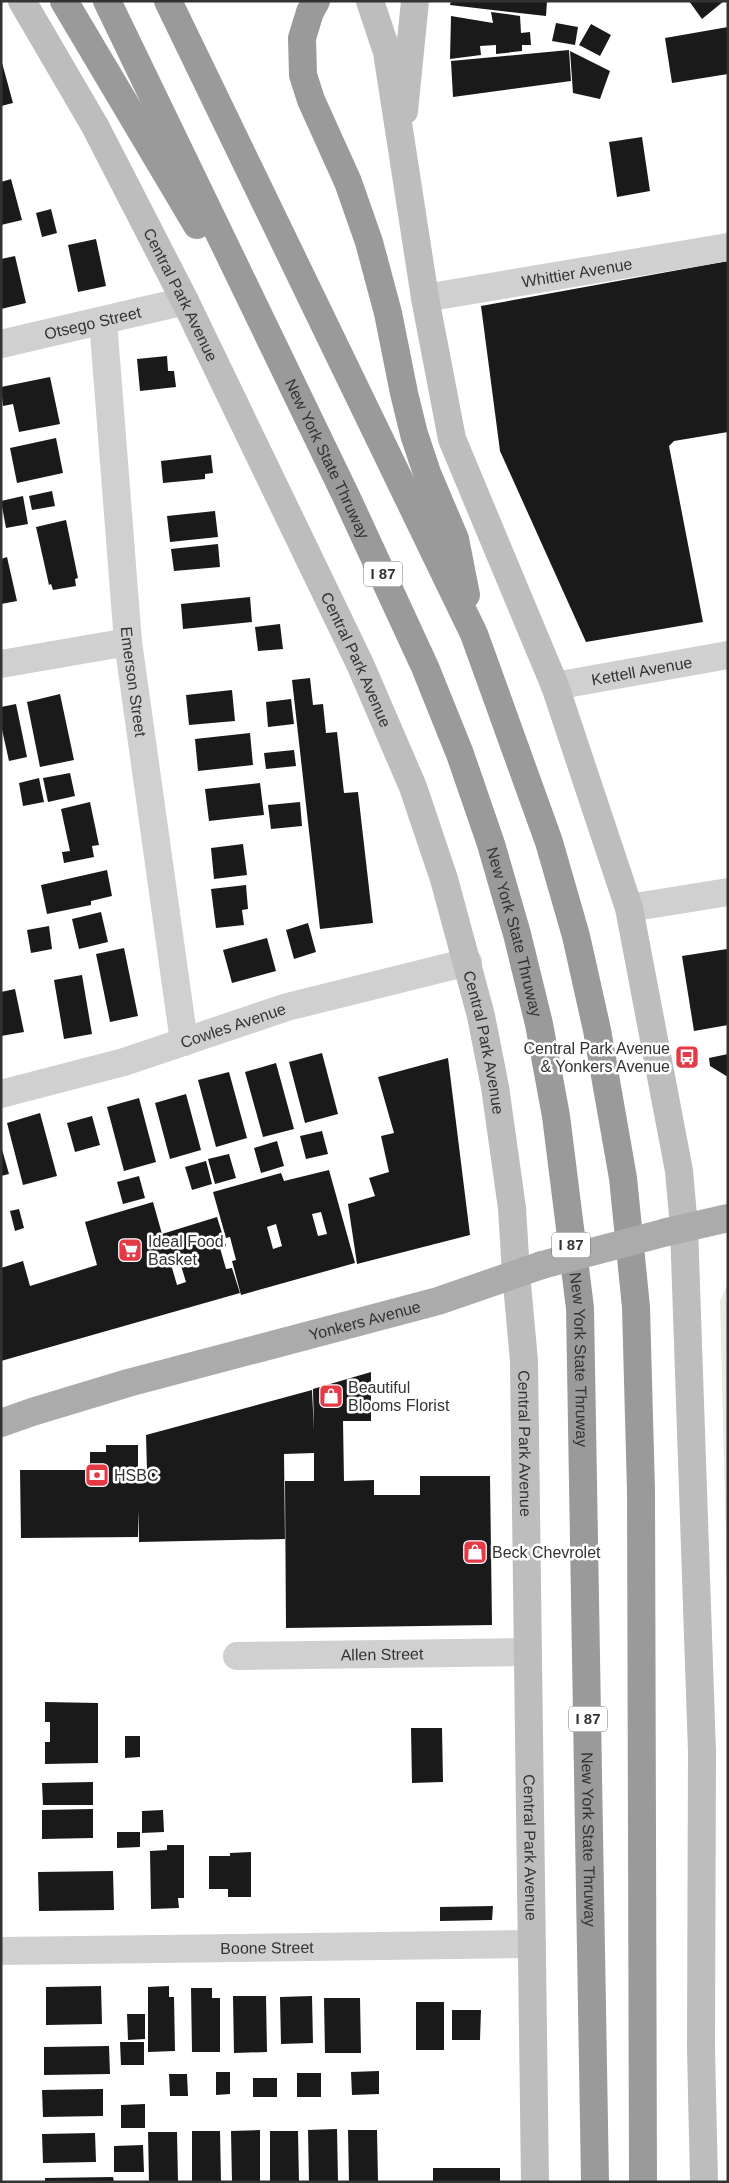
<svg xmlns="http://www.w3.org/2000/svg" width="729" height="2183" font-family="Arial,sans-serif">
<style>
.grass{fill:#e6ecdf}
.building{fill:#1a1a1a;fill-rule:evenodd}
.lines{fill:none;stroke-linecap:round;stroke-linejoin:round}
.street{stroke:#d0d0d0;stroke-width:28}
.secondary{stroke:#bdbdbd;stroke-width:28}
.primary{stroke:#ababab;stroke-width:28}
.highway{stroke:#9a9a9a;stroke-width:28}
.primary-bridge{stroke:#ababab;stroke-width:28}
.labels{text-anchor:middle;stroke-width:5;stroke-linejoin:round;paint-order:stroke}
.shield{fill:#fff;stroke:#707070;stroke-width:1}
.shield-label{font-size:15px;font-weight:bold;fill:#333}
.street-label{font-size:16px;fill:#333;stroke:#fff}
.poi-label{font-size:16px;fill:#333;stroke:#fff;text-anchor:start}
</style>
<rect width="100%" height="100%" fill="#fff"/>
<!-- grass -->
<path class="grass" d="M728,1284V1622L720,1301Z"/>
<!-- building -->
<path class="building" d="M451,1H547L546,16L450,5Z
M689,1H724L702,19Z
M491,12L520,16L521,33L530,32L531,45H522V51L496,54V45L480,46L481,55L450,59L451,16L493,23Z
M556,23L578,27L575,45L552,41Z
M591,24L611,35L600,56L579,45Z
M728,27V74L672,83L665,38Z
M569,50L571,81L453,97L451,61Z
M570,51L610,71L600,99L573,93Z
M1,59L13,103L1,106Z
M642,137L650,191L617,197L609,142Z
M11,179L22,220L1,225V182Z
M51,209L57,233L42,237L36,213Z
M96,239L106,286L78,292L68,245Z
M15,256L26,303L1,309V259Z
M728,261V432L674,441L669,446L703,622L586,642L500,451L481,306Z
M167,356L168,371H174L176,387L140,391L137,359Z
M50,377L60,424L19,432L13,404L3,406L1,387Z
M56,438L63,473L17,483L10,448Z
M211,455L213,473L205,474V479L163,483L161,461Z
M52,491L55,506L32,510L29,496Z
M23,496L28,524L6,528L1,501Z
M215,511L218,537L170,542L167,516Z
M66,520L78,578L75,579L76,586L53,590L51,584L49,585L36,527Z
M218,544L220,567L174,571L171,549Z
M7,557L17,601L1,604V559Z
M250,597L252,622L183,629L181,604Z
M280,624L283,649L258,651L255,627Z
M310,678L313,705L323,704L326,733L337,732L344,793L358,792L373,923L320,929L292,680Z
M232,690L235,721L189,725L186,695Z
M60,694L74,760L40,767L27,702Z
M291,699L294,724L268,727L266,702Z
M16,704L27,757L9,761L1,725V707Z
M250,733L253,765L198,771L195,739Z
M294,750L296,766L266,769L264,753Z
M70,773L75,796L48,802L43,778Z
M39,778L44,802L23,806L19,783Z
M260,783L264,815L209,821L205,789Z
M90,802L99,845L92,846L94,857L64,863L62,852L70,851L61,809Z
M300,802L302,826L271,829L268,805Z
M243,844L247,875L214,879L211,848Z
M107,870L112,896L91,901V905L47,914L41,885Z
M246,885L248,909L242,910L244,925L216,928L211,889Z
M101,912L108,942L79,949L72,919Z
M308,923L316,952L294,959L286,930Z
M49,926L52,949L31,953L27,930Z
M267,938L276,971L232,983L223,950Z
M124,948L138,1016L110,1022L96,954Z
M727,949L728,1025L694,1031L682,956Z
M82,975L92,1034L64,1039L54,980Z
M15,989L24,1032L1,1036V992Z
M322,1053L338,1114L305,1123L289,1062Z
M728,1054V1077L710,1066L709,1058Z
M448,1058L470,1235L357,1264L348,1204L375,1196L369,1178L389,1172L381,1136L394,1133L378,1077Z
M276,1063L294,1129L263,1137L245,1072Z
M229,1072L247,1138L216,1147L198,1080Z
M186,1094L201,1150L170,1159L155,1103Z
M139,1098L156,1162L124,1171L107,1107Z
M40,1113L57,1176L23,1185L7,1123Z
M92,1116L100,1145L75,1152L67,1123Z
M322,1131L328,1154L306,1159L300,1136Z
M277,1141L284,1166L261,1173L254,1148Z
M1,1146L9,1174L1,1176Z
M229,1154L236,1178L215,1184L208,1159Z
M206,1161L212,1184L192,1190L185,1167Z
M329,1170L355,1263L241,1295L232,1261L236,1260L230,1237L226,1238L213,1192L281,1173L284,1181ZM321,1212L327,1234L318,1236L312,1214ZM276,1224L282,1246L273,1249L267,1227Z
M139,1176L145,1198L123,1204L117,1182Z
M153,1202L162,1234L217,1217L226,1246L220,1248L226,1269L232,1268L240,1293L1,1361V1268L23,1261L30,1286L97,1265L85,1222ZM179,1259L186,1282L177,1285L170,1261Z
M19,1209L24,1228L15,1231L10,1211Z
M371,1372V1421H343L344,1481L374,1480V1495H420V1476H490L492,1625L286,1628L285,1481H314V1453L284,1454L285,1539L139,1542V1510L138,1537L21,1538L20,1470H90V1452H106V1445H138V1471H147L146,1435L312,1390L314,1431L313,1389Z
M45,1702L98,1703V1763L45,1764V1742H50V1722H45Z
M411,1728H442L443,1782L412,1783Z
M125,1736H140V1757L125,1758Z
M93,1782V1805H43L42,1783Z
M93,1809V1838L42,1839V1810Z
M163,1810L164,1832L142,1833V1811Z
M117,1832H140V1847L117,1848Z
M167,1845H184V1898H178L179,1908L151,1909L150,1851L167,1850Z
M251,1852V1897H228V1889H209V1856H230V1853Z
M113,1871L114,1910L39,1911L38,1872Z
M493,1906L492,1920L440,1921V1907Z
M101,1986L102,2024L46,2025V1987Z
M169,1986V1997H174L175,2051L148,2052V1987Z
M191,1988H212V1998H220V2052H192Z
M233,1996H266L267,2052L234,2053Z
M312,1996L313,2043L281,2044L280,1997Z
M324,1998H360L361,2053H325Z
M416,2002H444V2050H416Z
M452,2010H481L480,2040H452Z
M127,2014H145V2039L128,2040Z
M120,2042H144V2065H121Z
M109,2046L110,2074L44,2075V2047Z
M379,2071V2094L352,2095L351,2072Z
M216,2072H230V2094L216,2095Z
M297,2073H321V2097H297Z
M169,2074H187L188,2096H170Z
M253,2078H277V2097H253Z
M103,2089V2116L43,2117L42,2090Z
M145,2104V2128H121V2105Z
M337,2129L338,2182H309L308,2130Z
M260,2130V2182H232L231,2131Z
M348,2130H377L378,2182H349Z
M192,2131H220L221,2182H192Z
M270,2131H298L299,2182H270Z
M148,2132H177L178,2182H149Z
M95,2133L96,2162L43,2163L42,2134Z
M143,2145L144,2172H114V2146Z
M433,2168H500V2182H433Z
M113,2177L114,2182H45V2178Z"/>
<g class="lines">
<!-- street -->
<g class="street">
<path id="s1" d="M425,298L728,247"/>
<path id="s2" d="M103,321L128,642L184,1042"/>
<path id="s3" d="M1,344L185,301"/>
<path d="M1,664L128,642"/>
<path id="s4" d="M555,686L728,655"/>
<path d="M629,908L728,892"/>
<path id="s5" d="M1,1094L124,1062L287,1007L468,962"/>
<path id="s6" d="M237,1656L528,1652"/>
<path id="s7" d="M1,1951L532,1944"/>
</g>
<!-- secondary -->
<g class="secondary">
<path id="s8" d="M22,1L95,126L185,301L360,664L413,787L444,879L481,1016L495,1087L512,1208L516,1273L524,1361L535,2182"/>
<path d="M370,1L387,52L425,298L452,439L555,686L629,908L679,1171L684,1227L702,1752L701,2049L704,2182"/>
<path d="M404,111L415,1"/>
</g>
<!-- primary -->
<g class="primary">
<path d="M667,1232L728,1218"/>
<path id="s9" d="M1,1423L32,1412L128,1383L438,1301L542,1265"/>
</g>
<!-- highway -->
<g class="highway">
<path d="M64,1L197,225"/>
<path id="s10" d="M107,1L346,496L425,667L460,754L491,844L517,934L539,1024L556,1116L580,1308L595,2182"/>
<path d="M168,1L474,634L549,842L576,936L597,1030L623,1178L636,1307L641,1491L643,2182"/>
<path d="M316,1L310,12L302,38L303,75L311,100L348,182L369,242L388,313L404,393L414,434L427,473L455,539L466,595"/>
</g>
<!-- primary-bridge -->
<path class="primary-bridge" d="M542,1265L667,1232"/>
</g>
<!-- icons -->
<defs>
<g id="bus-square" transform="scale(1.25)"><rect x="-9" y="-9" width="18" height="18" rx="4" fill="#e63946" stroke="#fff"/><path d="M-5-6H5V4H4V6H2V4H-2V6H-4V4H-5ZM-3.5-4V0h7V-4ZM-3.5 1.2v1.5H-2V1.2ZM2 1.2v1.5H3.5V1.2Z" fill="#fff"/></g>
<g id="supermarket-square" transform="scale(1.25)"><rect x="-9" y="-9" width="18" height="18" rx="4" fill="#e63946" stroke="#fff"/><path d="M-6-5.5h2.5l.6 2H6L4.5 2H-2.5L-4.4-4H-6ZM-1.5 3.2a1.3 1.3 0 1 0 .1 0ZM3 3.2a1.3 1.3 0 1 0 .1 0Z" fill="#fff"/></g>
<g id="shop-square" transform="scale(1.25)"><rect x="-9" y="-9" width="18" height="18" rx="4" fill="#e63946" stroke="#fff"/><path d="M-5-2.5h2.3a2.7 3.5 0 0 1 5.4 0H5L5.5 6h-11ZM-1.5-2.5h3a1.5 2.3 0 0 0-3 0Z" fill="#fff"/></g>
<g id="bank-square" transform="scale(1.25)"><rect x="-9" y="-9" width="18" height="18" rx="4" fill="#e63946" stroke="#fff"/><path d="M-6-4H6V4H-6ZM0-2.3a2.3 2.3 0 1 0 0 4.6a2.3 2.3 0 1 0 0-4.6Z" fill="#fff"/></g>
</defs>
<g fill-rule="evenodd">
<use href="#bus-square" x="687" y="1057"/>
<use href="#supermarket-square" x="130" y="1250"/>
<use href="#shop-square" x="331" y="1396"/>
<use href="#bank-square" x="97" y="1475"/>
<use href="#shop-square" x="475" y="1552"/>
</g>
<g class="labels">
<!-- shield labels -->
<g class="shield">
<rect x="364" y="561.5" width="38" height="25" rx="4"/>
<rect x="552" y="1232.5" width="38" height="25" rx="4"/>
<rect x="569" y="1706.5" width="38" height="25" rx="4"/>
</g>
<g class="shield-label">
<text x="383" y="579">I 87</text>
<text x="571" y="1250">I 87</text>
<text x="588" y="1724">I 87</text>
</g>
<!-- street labels -->
<g class="street-label">
<text dy="6" stroke="none"><textPath href="#s1" startOffset="154">Whittier Avenue</textPath></text>
<text dy="6" stroke="none"><textPath href="#s8" startOffset="334">Central Park Avenue</textPath></text>
<text dy="6" stroke="none"><textPath href="#s3" startOffset="94">Otsego Street</textPath></text>
<text dy="6" stroke="none"><textPath href="#s10" startOffset="508">New York State Thruway</textPath></text>
<text dy="6" stroke="none"><textPath href="#s8" startOffset="739">Central Park Avenue</textPath></text>
<text dy="6" stroke="none"><textPath href="#s4" startOffset="88">Kettell Avenue</textPath></text>
<text dy="6" stroke="none"><textPath href="#s2" startOffset="362">Emerson Street</textPath></text>
<text dy="6" stroke="none"><textPath href="#s10" startOffset="1018">New York State Thruway</textPath></text>
<text dy="6" stroke="none"><textPath href="#s5" startOffset="242">Cowles Avenue</textPath></text>
<text dy="6" stroke="none"><textPath href="#s8" startOffset="1144">Central Park Avenue</textPath></text>
<text dy="6" stroke="none"><textPath href="#s9" startOffset="378">Yonkers Avenue</textPath></text>
<text dy="6" stroke="none"><textPath href="#s10" startOffset="1452">New York State Thruway</textPath></text>
<text dy="6" stroke="none"><textPath href="#s8" startOffset="1548">Central Park Avenue</textPath></text>
<text dy="6" stroke="none"><textPath href="#s6" startOffset="145">Allen Street</textPath></text>
<text dy="6" stroke="none"><textPath href="#s10" startOffset="1932">New York State Thruway</textPath></text>
<text dy="6" stroke="none"><textPath href="#s8" startOffset="1952">Central Park Avenue</textPath></text>
<text dy="6" stroke="none"><textPath href="#s7" startOffset="266">Boone Street</textPath></text>
</g>
<!-- poi labels -->
<g class="poi-label">
<text x="670" y="1054" text-anchor="end">Central Park Avenue<tspan x="670" dy="18">&amp; Yonkers Avenue</tspan></text>
<text x="148" y="1247">Ideal Food<tspan x="148" dy="18">Basket</tspan></text>
<text x="348" y="1393">Beautiful<tspan x="348" dy="18">Blooms Florist</tspan></text>
<text x="114" y="1481">HSBC</text>
<text x="492" y="1558">Beck Chevrolet</text>
</g>
</g>
<!-- border -->
<rect width="729" height="2183" fill="none" stroke="#333333" stroke-width="5"/>
</svg>
